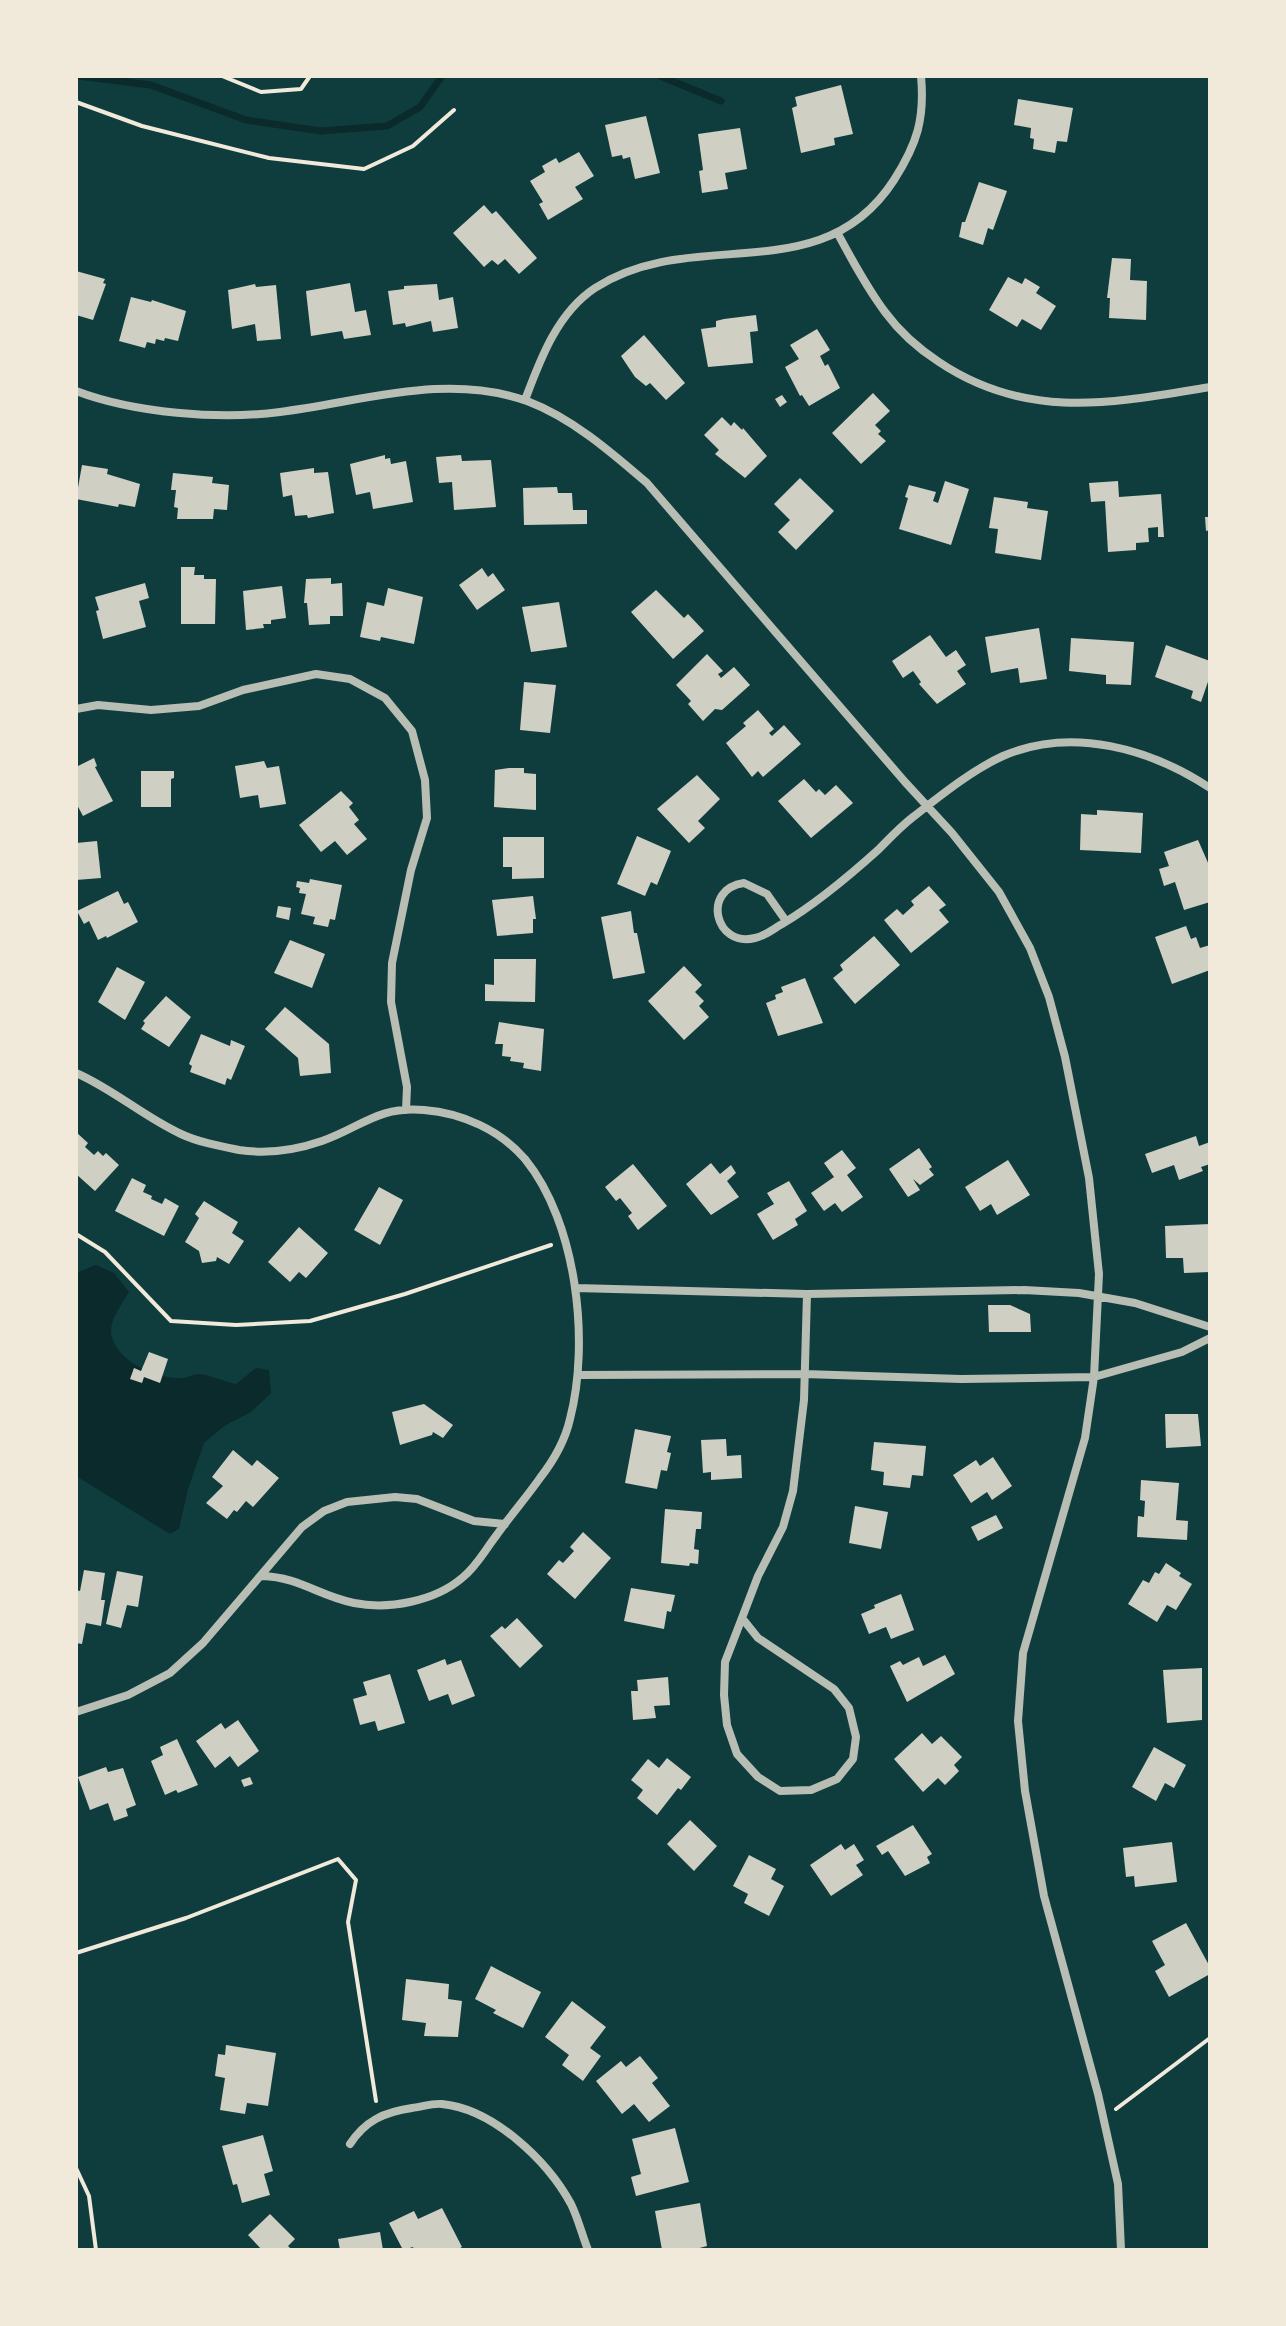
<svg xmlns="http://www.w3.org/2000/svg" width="1286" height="2326" font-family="'Fira Sans Condensed',sans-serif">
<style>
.water{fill:#0a2a2b}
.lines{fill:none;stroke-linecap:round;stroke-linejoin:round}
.stream{stroke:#0a2a2b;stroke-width:7}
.building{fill:#cfcfc3}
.path{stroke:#f1e9da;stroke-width:4}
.minor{stroke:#b8beb3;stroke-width:8}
</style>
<rect width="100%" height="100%" fill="#0f3d3e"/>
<!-- water -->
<path class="water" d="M96,1265L114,1273L129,1292C122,1304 110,1319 111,1333C115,1361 156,1379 181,1378C187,1378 193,1374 199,1374C206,1374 227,1382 236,1384L256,1368L269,1370L271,1393L251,1412L224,1426L204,1443L188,1489L179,1529L170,1534L76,1476L78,1272Z"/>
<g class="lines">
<!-- stream -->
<path class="stream" d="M78,76L151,85L246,120L321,131L387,126L420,107L442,76
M660,76L721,101"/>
</g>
<!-- building -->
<path class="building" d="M841,85L853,134L834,138L835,145L801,153L792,108L797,106L795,97Z
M1018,99L1073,108L1067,142L1057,141L1055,153L1033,149L1034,139L1030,138L1031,128L1014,125Z
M646,116L660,173L635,179L630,157L623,159L622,155L612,157L605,125Z
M740,128L747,169L725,173L728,189L702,193L699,171L703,170L698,134Z
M579,152L594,176L575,187L583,199L548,220L539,204L543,202L530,181L545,172L542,166L556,158L559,163Z
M979,182L1007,191L993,230L988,228L983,245L959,237L962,222H965Z
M484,205L492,214L496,211L537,258L519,274L505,259L498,265L492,260L484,267L453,233Z
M1112,258L1131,259L1130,280L1147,281L1146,320L1109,318L1110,298H1107Z
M76,271L105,279L103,283L106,284L93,320L76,315Z
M1008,277L1022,284L1025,278L1040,287L1036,293L1056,306L1041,330L1022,319L1017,327L989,310Z
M350,283L355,312L366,310L371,335L344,339L342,331L311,336L306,291Z
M255,284L256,287L276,285L281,339L257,341L255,324L232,329L228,290Z
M437,284L439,300L453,297L458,328L433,332L431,321L406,327L405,323L393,325L388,291L404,289V286Z
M131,297L151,302L152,300L186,311L178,341L165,338L164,341L156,339L155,344L147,342L145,348L119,341Z
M756,315L758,331L750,332L753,363L708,367L701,329L716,327V321L724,319Z
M817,329L830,350L820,356L825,366L828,364L840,388L809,406L802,395L800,396L785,367L799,359L790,345Z
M644,335L685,383L666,400L650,383L646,386L635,377L621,356Z
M873,393L890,411L875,425L881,431L878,434L886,441L861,464L832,433Z
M782,395L787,402L780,407L775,399Z
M722,417L731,426L734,422L742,430L743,428L767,456L745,478L715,454L719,450L704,435Z
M385,455V459L390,458L391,464L406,461L413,502L373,509L370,492L356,495L350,464Z
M461,455L462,461L491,460L496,507L454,510L452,482L439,483L436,457Z
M82,465L108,469L107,474L140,484L135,507L119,504L118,507L76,499Z
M314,468V473L328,472L334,513L308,518L307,515L295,516L292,495L283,497L280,473Z
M173,473L213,477L212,483L229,485L227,510L214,509L213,519H177L178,508L174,507L176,490H171Z
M800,478L834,511L796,550L778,532L790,520L774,504Z
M945,481L969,489L951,545L899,529L908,498L905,497L909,485L936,492L933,501L938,503Z
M1118,481L1119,497L1161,494L1164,537H1158V527L1148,528L1149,542L1136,543V550L1108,552L1105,501L1091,502L1089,483Z
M557,487L558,493H572L573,510H587V524L524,525L523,488Z
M994,497L1028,502L1027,508L1048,511L1041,560L995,553L998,529L989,528Z
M1205,517H1210V530L1206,531Z
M181,567H195L194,575H204V579H216L215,624H181Z
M482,568L488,577L493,573L505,590L477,610L459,585Z
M331,578V584L342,583L343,616H330V624L309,625L307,603H304L306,579Z
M145,583L149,598L139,601L146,627L103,639L96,611L99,610L95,597Z
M282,586L286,618L271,620V624H263L264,628L246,630L243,591Z
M388,588L423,597L414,644L381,637L380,641L360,637L367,602L384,606Z
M656,590L684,618L688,614L704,631L673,659L631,612Z
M559,602L567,647L531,652L522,607Z
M1039,628L1047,679L1020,683L1018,668L991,673L985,637Z
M930,635L946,657L956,650L966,665L957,671L966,684L937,704L919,684L921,682L913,671L903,678L892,661Z
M1071,638L1134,642L1131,685L1106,684V675L1069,671Z
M1166,645L1210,661V676L1201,702L1191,698L1193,691L1155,677Z
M707,654L723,671L718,674L721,678L734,667L750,685L722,710L715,709L703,721L688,704L691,701L676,685Z
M524,682L556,685L550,733L520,730Z
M758,710L774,729L769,733L772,736L784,725L801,744L763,777L758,771L752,777L726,743L746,726L743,723Z
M94,758L97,766L95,767L113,801L83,816L76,803V767Z
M264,761L267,768L279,766L286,804L260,808L258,795L240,798L235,766Z
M509,768H524V773L536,774V810L494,807L495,770Z
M141,771H174V778L171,779V807H141Z
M697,775L720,799L698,821L705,828L689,843L657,809Z
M804,779L816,792L819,789L825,795L836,785L853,803L811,838L778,801Z
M341,791L353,803L349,807L359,820L354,824L367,839L347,855L335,841L321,852L299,825Z
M1097,810L1143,813L1141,853L1080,850L1081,814L1097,815Z
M637,836L671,851L657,885L651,882L645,896L617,884Z
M503,837H544V878L512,879V867H503Z
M1198,840L1209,865L1210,902L1184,910L1175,882L1164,886L1159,869L1169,866L1164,852Z
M97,841L101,878L76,880V843Z
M310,879L342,885L335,920L330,919L328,927L313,924L315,917L301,914L306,894L299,893L300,888L296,887L297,881L309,883Z
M929,886L946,905L939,910L949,922L911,953L884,920L897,909L903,915L914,905L911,901Z
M118,891L124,904L128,902L138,922L107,938L106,936L98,940L89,921L84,924L77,911Z
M533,896L536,919H533V933L497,936L492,900Z
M278,906L291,908L289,920L276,917Z
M631,911L634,933H637L645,973L613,979L601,917Z
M1186,926L1191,939L1196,937L1200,948L1210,945V970L1172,984L1155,937Z
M874,936L900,965L855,1004L833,978L843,970L840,965Z
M290,940L325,954L312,988L274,973Z
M494,959H536L535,1002L485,1001V984L494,985Z
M684,966L702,985L695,992L704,1001L699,1006L709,1017L684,1040L648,1001Z
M117,967L145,982L125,1020L98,1002Z
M805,978L823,1023L778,1036L766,1003L776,999L775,995L783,992L781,987Z
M166,996L191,1017L169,1047L141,1029L145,1023L143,1021Z
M285,1007L329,1044L331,1073L300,1076L298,1058L265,1029Z
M499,1022L544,1029L541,1071L523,1068L524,1063L510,1061L511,1057L502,1056L503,1044H495Z
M201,1034L230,1046L231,1040L245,1046L231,1080L227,1078L225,1085L190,1072L192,1066L189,1064Z
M76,1132L88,1143L85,1147L94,1155L98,1151L103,1156L106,1153L119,1165L95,1191L76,1174Z
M1196,1136L1199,1146L1210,1142V1164L1201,1167L1203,1171L1179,1180L1174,1165L1152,1173L1145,1154Z
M919,1148L932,1167L929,1169L934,1175L920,1185L913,1179L920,1190L908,1197L889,1169Z
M842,1150L856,1168L847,1175L863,1197L842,1212L835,1203L824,1211L811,1193L834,1177L824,1163Z
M1008,1160L1030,1195L997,1215L991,1204L980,1211L965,1187Z
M711,1163L720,1174L731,1165L736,1173L727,1181L739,1197L711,1215L686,1184Z
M633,1164L667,1206L638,1230L628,1216L632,1213L620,1198L616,1201L605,1187Z
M132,1178L146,1185L143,1192L152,1196L151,1199L162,1204L165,1198L179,1206L164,1236L115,1211Z
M789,1181L807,1211L795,1219L798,1225L773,1240L757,1214L774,1204L767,1193Z
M379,1187L403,1200L380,1245L354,1230Z
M204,1201L238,1222L232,1233L244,1241L229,1264L217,1257L216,1261L202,1263L199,1251L185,1242L199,1218L195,1214Z
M1210,1224V1272L1184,1273L1183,1258H1166L1165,1226Z
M299,1227L328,1253L306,1278L299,1272L290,1282L268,1262Z
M988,1305H1010L1030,1314L1031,1332H989Z
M149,1352L168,1359L160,1383L144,1377L142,1383L130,1379L134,1368L141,1371Z
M424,1404L453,1425L443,1438L433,1432L432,1435L400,1445L392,1412Z
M1165,1414H1198L1201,1446L1166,1448Z
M635,1429L671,1436L667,1452L671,1453L667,1471L661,1470L657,1489L625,1483Z
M726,1439L727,1456L741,1455L742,1478L711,1480V1472L703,1473L701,1440Z
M874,1442L926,1446L923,1476L912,1475L910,1488L883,1485L884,1472L871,1470Z
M233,1450L252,1466L257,1460L279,1478L253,1507L246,1501L237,1512L234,1510L227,1519L206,1503L223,1486L212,1477Z
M993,1457L1012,1486L992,1500L987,1492L971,1503L953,1475L976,1460L980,1466Z
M1141,1480L1179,1483L1176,1520L1188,1521L1187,1540L1137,1537L1138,1516L1144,1517L1145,1501L1140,1500Z
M855,1506L888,1512L881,1549L849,1543Z
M665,1509L702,1512L701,1529H696L694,1549L699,1550L698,1564L690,1563L689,1566L661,1563Z
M996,1515L1003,1528L978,1541L971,1527Z
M583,1532L611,1558L575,1599L547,1574L559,1560L563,1563L574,1551L570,1547Z
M1166,1563L1181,1573L1179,1576L1192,1584L1176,1610L1167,1605L1157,1622L1128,1604L1143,1580L1149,1583L1155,1572L1159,1574Z
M84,1570L105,1573L101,1600H105L101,1626L86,1623L82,1644L76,1643V1590L80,1591Z
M117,1571L143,1576L138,1607L127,1605L121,1628L106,1624Z
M631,1588L675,1595L671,1612L667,1611L664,1629L624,1621Z
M901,1594L914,1630L891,1639L886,1627L869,1634L861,1614L875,1608L874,1605Z
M517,1618L543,1646L520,1668L490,1636L502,1626L505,1629Z
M945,1655L955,1674L907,1702L890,1666L900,1661L903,1665L919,1657L923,1666Z
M445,1659L447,1665L461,1660L475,1696L452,1705L448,1694L429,1701L417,1670Z
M1202,1668V1720L1167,1723L1163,1670Z
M390,1674L405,1723L378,1731L375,1721L360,1725L353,1699L367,1695L363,1682Z
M668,1677L670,1705L654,1706L656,1718L633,1720L631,1691H638L637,1680Z
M238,1720L259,1751L238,1767L230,1756L215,1768L196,1741L221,1723L225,1729Z
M922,1733L932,1744L941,1736L962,1757L954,1765L959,1771L945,1785L938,1778L923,1792L894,1759Z
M177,1739L198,1785L178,1793L176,1790L165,1795L151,1761L163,1755L160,1747Z
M1154,1747L1186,1765L1174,1788L1165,1783L1156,1801L1132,1787Z
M667,1758L691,1777L681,1790L678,1788L657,1815L637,1798L643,1790L631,1780L648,1759L659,1768Z
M106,1767L108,1772L123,1768L136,1805L126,1809L128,1816L114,1821L108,1803L90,1810L78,1777Z
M250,1777L253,1784L244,1787L241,1780Z
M690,1820L717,1846L694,1871L667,1844Z
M913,1825L932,1854L927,1857L930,1863L905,1876L888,1851L882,1855L876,1846Z
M1172,1842L1177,1882L1135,1887L1134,1876L1126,1877L1123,1848Z
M841,1844L845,1850L854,1844L864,1860L856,1865L863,1875L831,1896L810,1865Z
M749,1855L776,1869L771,1879L784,1886L769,1916L744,1903L748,1894L733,1886Z
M1186,1923L1210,1967V1974L1169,1997L1155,1971L1165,1965L1152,1941Z
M491,1966L541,1992L523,2028L493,2013L496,2010L475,1999Z
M406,1979L449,1984L448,1999L462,2001L458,2037L424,2036L426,2023L402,2020Z
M572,2001L606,2027L590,2048L601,2056L583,2081L562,2065L569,2055L545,2037Z
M226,2045L276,2053L268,2106L247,2103L245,2114L220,2110L225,2078L215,2076L218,2054L225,2055Z
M640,2056L658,2078L652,2083L670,2106L649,2122L634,2104L622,2114L596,2081L621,2061L626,2067Z
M675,2128L689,2182L636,2196L631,2177L641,2174L632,2139Z
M263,2135L273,2171L264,2174L270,2195L242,2203L237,2184L233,2185L222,2146Z
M700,2203L707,2246L692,2250H662L655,2211Z
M442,2208L462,2247L456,2250H414L413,2247L403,2250L389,2223L414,2211L418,2219Z
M270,2214L295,2239L288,2246L292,2250H262L248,2235Z
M380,2232L383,2250H340L338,2239Z"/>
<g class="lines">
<!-- path -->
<path class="path" d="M222,76L261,92L301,89L310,76
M76,102L142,126L269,158L364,169L413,146L454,110
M76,1234L105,1252L171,1321L236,1325L310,1321L405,1294L551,1245
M76,1953L186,1918L338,1859L356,1880L348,1922L376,2101
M1116,2109L1210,2038
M76,2168L89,2196L96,2250"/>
<!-- minor -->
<path class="minor" d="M838,234C852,260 867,288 885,312C899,331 919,349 939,362C1027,421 1112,403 1210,387
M76,391C134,413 219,420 280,412C361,402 446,372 527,401C572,418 611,452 647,483L905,782L952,833L999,892L1030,948L1049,997L1065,1057L1089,1178L1099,1274L1094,1377L1085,1438L1023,1653L1018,1721L1025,1791L1044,1896L1098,2094L1118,2184L1121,2250
M525,400C540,360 557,313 595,288C693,224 821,293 894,180C917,144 925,119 921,76
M76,709L98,705L151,710L199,706L243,690L316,674L350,679L385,698L412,731L425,780L427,818L411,870L392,963L391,1002L407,1087L406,1110
M786,921L767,894L744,883C701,889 715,948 755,938C765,936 773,929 782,924C816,904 848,877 878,850C889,839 900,827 913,817C940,796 972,770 1003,756C1072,726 1151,749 1210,788
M76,1073C113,1089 144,1117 181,1134C198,1142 219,1146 239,1150C266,1154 296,1150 322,1141C362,1127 377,1106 424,1110C462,1113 500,1130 525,1159C577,1223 590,1342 570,1419C565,1441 554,1460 540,1478C526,1498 510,1516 496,1536C485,1550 477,1566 462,1578C435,1601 389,1610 354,1603C319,1596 299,1577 262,1576
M576,1288L807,1294L1024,1290L1079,1293L1135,1303L1210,1327
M579,1375L804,1374L961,1379L1094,1377L1182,1352L1210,1338
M742,1618L758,1638L834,1689L849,1708L856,1737L853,1759L837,1779L811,1790L780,1791L758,1777L737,1754L727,1725L724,1695L725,1662L742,1618L758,1576L783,1527L793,1491L804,1400L807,1294
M76,1712L128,1695L170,1673L203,1643L302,1527L324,1511L347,1502L395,1497L417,1499L474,1521L505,1524
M350,2144C365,2121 384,2112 412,2108C421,2107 433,2103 442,2104C493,2109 547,2160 571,2204C578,2218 582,2235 588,2250"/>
</g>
<!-- border -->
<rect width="1286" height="2326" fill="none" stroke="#f1e9da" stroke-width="156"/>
</svg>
